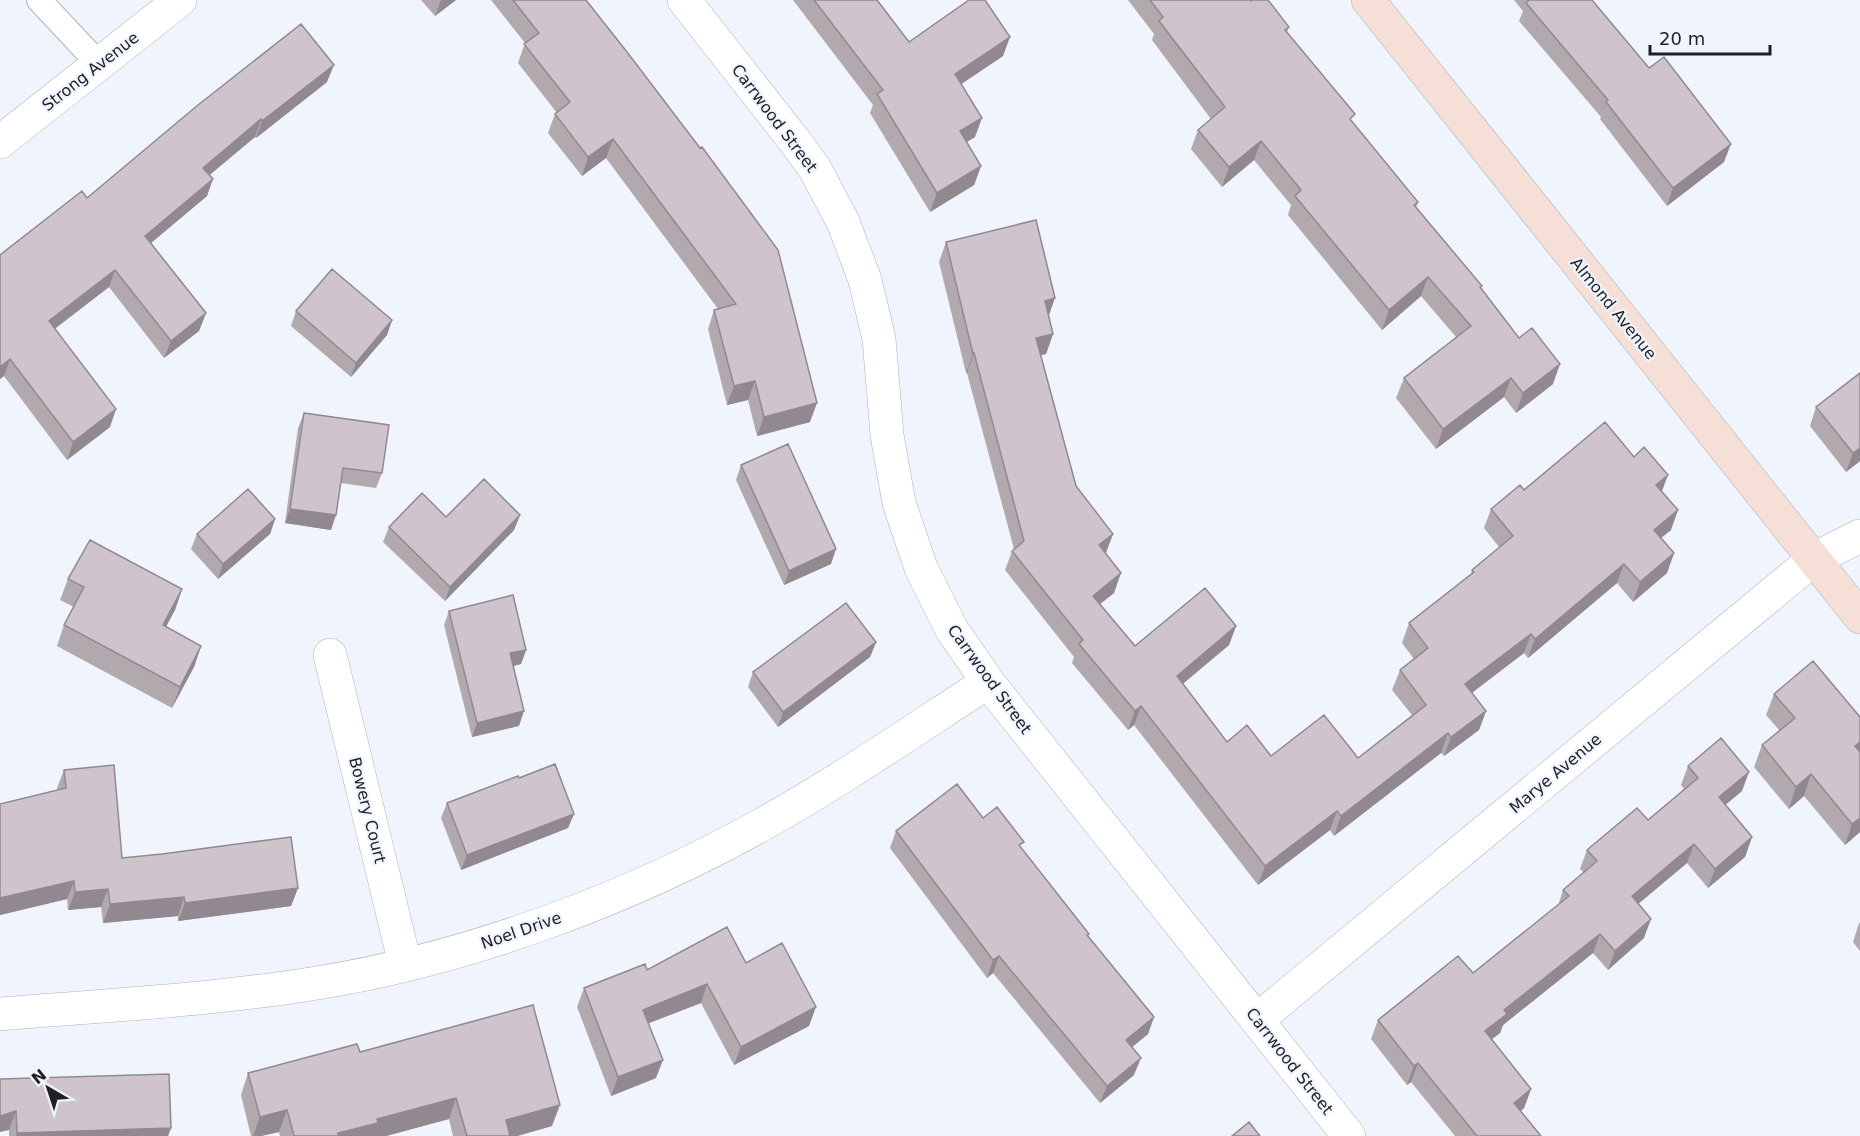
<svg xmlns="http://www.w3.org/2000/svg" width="1860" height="1136" font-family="'DejaVu Sans',sans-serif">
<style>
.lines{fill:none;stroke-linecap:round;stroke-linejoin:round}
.lane-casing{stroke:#adb2bd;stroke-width:26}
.street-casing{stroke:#adb2bd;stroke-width:34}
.secondary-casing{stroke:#adb2bd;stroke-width:34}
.lane{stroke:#fff;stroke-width:24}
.street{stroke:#fff;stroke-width:33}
.secondary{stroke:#f5dfd6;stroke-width:33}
.wall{fill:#b2a9af}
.shaded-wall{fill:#91898f}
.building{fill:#cfc4cc;stroke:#91898f;stroke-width:1.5}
.labels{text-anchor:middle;stroke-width:4.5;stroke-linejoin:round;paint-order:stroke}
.street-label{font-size:16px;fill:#1e2024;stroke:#eff4fd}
</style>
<rect width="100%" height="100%" fill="#eff4fd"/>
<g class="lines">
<!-- lane casing -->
<g class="lane-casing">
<path id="lane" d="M39,0L99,64"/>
</g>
<!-- street casing -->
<g class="street-casing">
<path id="street" d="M684,0L797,144L815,169L843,222L865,280L879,339L887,435L899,503L921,568L952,630L988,682L1349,1136
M0,142L180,0
M330,655L405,964
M0,1014C108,1005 217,1000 323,982C472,957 631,898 763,824C840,781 914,730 988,682
M1257,1020L1814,559L1860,536"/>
</g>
<!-- secondary casing -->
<g class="secondary-casing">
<path id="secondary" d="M1368,0L1860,617"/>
</g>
<!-- lane -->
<use href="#lane" class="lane"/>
<!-- street -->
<use href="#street" class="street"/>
<!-- secondary -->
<use href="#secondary" class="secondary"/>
</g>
<!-- wall -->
<path class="wall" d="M421,0H456L435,16Z
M491,0H586L810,422L757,436L748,400L727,405L708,329L714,310L718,309L606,158L582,176L548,133L555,114L557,113L518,63L525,43Z
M793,0H877L909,42L1003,56L961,84L975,137L967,142L981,166L974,185L930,212L870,113L873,105Z
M1128,0H1250L1289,27L1287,32L1352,122L1418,202L1416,208L1482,286L1481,288L1553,384L1516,413L1504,397L1436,449L1396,398L1404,378L1456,337L1421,296L1382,330L1288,215L1291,205L1254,160L1222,187L1191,149L1198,130L1211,119L1152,40L1154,34Z
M1514,0H1592L1724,162L1667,206L1600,119L1601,117L1519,21L1523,11Z
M327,82L256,138L255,137L210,175L207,196L151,243L206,313L199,331L164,358L109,287L55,329L110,427L67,460L4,376L0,379V255L87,198Z
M946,242L1048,316L1053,334L1046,354L1041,355L1076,486L1106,553V554L1114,593L1100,604L1135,646L1236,626L1229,645L1183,684L1227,742L1271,756L1358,758L1412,715L1392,690L1400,670L1414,659L1402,643L1409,623L1471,574L1472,570L1499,547L1484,528L1491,509L1524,490L1662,491L1671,530L1661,538L1674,553L1667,573L1633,602L1617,583L1528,658L1524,653L1472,693L1486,711L1479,730L1444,756L1441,753L1334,836L1330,830L1258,885L1134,725L1128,730L1072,663L1074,657L1005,570L1012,551L1014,549L967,373H966L939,262Z
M296,311L392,320L387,335L351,377L291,326Z
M1816,407L1860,461L1846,472L1810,426Z
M304,413L382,473L376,488L341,483L331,530L285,523L298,428Z
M741,465L831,564L784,585L736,480Z
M520,515L514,530L445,601L383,542L389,527L446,517Z
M275,519L270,534L218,579L191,549L197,534Z
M68,579L182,589L175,610L166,627L201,646L194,667L172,708L57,646L64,625L74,607L60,600Z
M449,611L526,650L521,664L514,666L519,726L472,737L444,625Z
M876,642L870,657L778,727L748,687L753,672Z
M1774,694L1860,717V832L1845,845L1804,796L1789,809L1754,767L1762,745L1780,731L1766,715Z
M1688,766L1742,791L1725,805L1752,837L1745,857L1708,888L1687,863L1638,904L1644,938L1608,970L1593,953L1503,1025L1500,1033L1492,1039L1531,1089L1524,1108L1521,1111L1541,1136H1455L1411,1082L1407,1085L1371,1039L1378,1020L1473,973L1558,906L1563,890L1584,873L1580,869L1587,850L1648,820L1684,789L1681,785Z
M64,770L122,858L298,888L291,906L178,921V916L103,923L101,907L68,910L67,899L0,915V804L57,790V788Z
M519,778L574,814L568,828L461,870L441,818L447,803Z
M983,818L1021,849L1089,934L1088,936L1154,1017L1148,1034L1132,1047L1134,1075L1100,1103L993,973L987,978L890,848L896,831Z
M1859,923H1860V951L1853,942Z
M746,963L809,1026L734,1065L701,1003L649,1023L656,1078L611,1096L577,1007L584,988L647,970Z
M360,1052L552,1126L517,1136H453L449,1119L386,1136H280L279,1132L261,1136H251L241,1095L248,1073Z
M0,1079L171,1128L168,1136H9V1130Z"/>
<!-- shaded-wall -->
<path class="shaded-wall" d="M441,0H456L435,16Z
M1010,37L1003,56L948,93L955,74Z
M334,65L327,82L256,138L262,121Z
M982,118L975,137L953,150L960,131Z
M261,119L255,137L197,185L203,168Z
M613,139L606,158L582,176L588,157Z
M1261,141L1254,160L1222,187L1229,167Z
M1731,144L1724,162L1667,206L1673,188Z
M981,166L974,185L930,212L937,193Z
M213,179L207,196L139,253L145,236Z
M115,270L109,287L42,338L49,321Z
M1428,277L1421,296L1382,330L1389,310Z
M1055,298L1048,318L1045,301Z
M206,313L199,331L164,358L171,341Z
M392,320L387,335L351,377L356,363Z
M1053,334L1046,354L1029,358L1036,338Z
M974,353L967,373H966L973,354Z
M10,359L4,376L0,379V367Z
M1560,364L1553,384L1516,413L1523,393Z
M1511,378L1504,397L1436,449L1443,429Z
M755,381L748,400L727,405L734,386Z
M817,403L810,422L757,436L764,417Z
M116,409L110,427L67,460L73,442Z
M1860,448V461L1846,472L1853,453Z
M1668,475L1661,494L1656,485Z
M290,509L336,515L331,530L285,523Z
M1678,510L1671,530L1647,549L1654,530Z
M520,515L514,530L445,601L450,587Z
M275,519L270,534L218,579L223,564Z
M1113,534L1106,553L1092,565L1099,545Z
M836,549L831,564L784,585L789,571Z
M1674,553L1667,573L1633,602L1640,582Z
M1624,564L1617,583L1528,658L1535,639Z
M1121,573L1114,593L1086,615L1093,596Z
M182,589L175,610L155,646L163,625Z
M1236,626L1229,645L1169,695L1177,676Z
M1531,634L1524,653L1458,703L1465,684Z
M876,642L870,657L778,727L783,712Z
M201,646L194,667L172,708L180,687Z
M526,650L521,664L505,668L510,653Z
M1141,706L1134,725L1128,730L1135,711Z
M524,711L519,726L472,737L477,723Z
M1486,711L1479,730L1444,756L1451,737Z
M1448,733L1441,753L1334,836L1341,816Z
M1860,742V756L1855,746Z
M1749,772L1742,791L1712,816L1719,797Z
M1811,774L1804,796L1789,809L1796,787Z
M1337,811L1330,830L1258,885L1265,866Z
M574,814L568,828L461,870L467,855Z
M1860,818V832L1845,845L1852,824Z
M1752,837L1745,857L1708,888L1715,869Z
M1694,844L1687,863L1625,915L1632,896Z
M74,881L67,899L0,915V898Z
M298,888L291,906L178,921L185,903Z
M108,889L101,907L68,910L75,892Z
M184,897L178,916L103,923L110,904Z
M1651,919L1644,938L1608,970L1615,951Z
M1600,934L1593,953L1503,1025L1500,1033L1478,1050L1485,1031L1504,1010Z
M999,956L993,973L987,978L993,960Z
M707,984L701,1003L636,1028L643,1010Z
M816,1007L809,1026L734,1065L741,1047Z
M1154,1017L1148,1034L1120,1057L1126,1040Z
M1141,1058L1134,1075L1100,1103L1107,1086Z
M663,1060L656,1078L611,1096L618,1077Z
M1418,1063L1411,1082L1407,1085L1414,1066Z
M1531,1089L1524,1108L1507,1122L1514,1103Z
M456,1098L449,1119L386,1136H337L338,1133L377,1119Z
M560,1105L552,1126L517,1136H500L506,1120Z
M287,1110L279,1132L261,1136H253L260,1117Z
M16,1111L9,1130L0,1132V1116Z
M171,1128L168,1136H16L17,1133Z"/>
<!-- building -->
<path class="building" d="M513,0H586L627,52L700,148L702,147L778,250L817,403L764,417L755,381L734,386L714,310L736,304L613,139L588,157L555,114L570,102L524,44L539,33Z
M814,0H877L909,42L969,0H985L1010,37L955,74L982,118L960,131L981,166L937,193L877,94L883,90Z
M1150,0H1250L1251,1L1252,0H1268L1289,27L1285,30L1355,114L1350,119L1418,202L1414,205L1482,286L1480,287L1519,338L1532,328L1560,364L1523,393L1511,378L1443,429L1404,378L1471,326L1428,277L1389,310L1295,196L1301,190L1261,141L1229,167L1198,130L1225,107L1159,21L1163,17Z
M1529,0H1592L1649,68L1664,57L1731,144L1673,188L1606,102L1608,100L1526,3Z
M301,24L334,65L262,121L261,119L203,168L213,179L145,236L206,313L171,341L115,270L49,321L116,409L73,442L10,359L0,367V255L82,191L87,198L198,105Z
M1036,220L1055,298L1045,301L1053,334L1036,338L1076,486L1113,534L1099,545L1121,573L1093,596L1135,646L1205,588L1236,626L1177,676L1227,742L1247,725L1271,756L1324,715L1358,758L1426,705L1400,670L1428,648L1409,623L1474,572L1472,570L1513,536L1491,509L1520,485L1524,490L1605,422L1634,457L1644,447L1668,475L1656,485L1678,510L1654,530L1674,553L1640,582L1624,564L1535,639L1531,634L1465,684L1486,711L1451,737L1448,733L1341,816L1337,811L1265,866L1141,706L1135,711L1079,644L1083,640L1012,551L1024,541L974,353L973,354L946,242Z
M332,269L392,320L356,363L296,311Z
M1860,373V448L1853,453L1816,407Z
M304,413L389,425L382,473L343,468L336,515L290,509Z
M788,444L836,549L789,571L741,465Z
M484,479L520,515L450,587L389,527L422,493L446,517Z
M248,489L275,519L223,564L197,534Z
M90,540L182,589L163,625L201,646L180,687L64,625L84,587L68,579Z
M513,595L526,650L510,653L524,711L477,723L449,611Z
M846,603L876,642L783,712L753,672Z
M1813,661L1860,717V742L1855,746L1860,752V818L1852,824L1811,774L1796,787L1762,745L1795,718L1774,694Z
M1721,738L1749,772L1719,797L1752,837L1715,869L1694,844L1632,896L1651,919L1615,951L1600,934L1504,1010L1507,1014L1485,1031L1531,1089L1514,1103L1541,1136H1477L1418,1063L1414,1066L1378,1020L1458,956L1473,973L1569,896L1563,890L1597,861L1587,850L1637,808L1648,820L1698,778L1688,766Z
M555,764L574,814L467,855L447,803L518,776L519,778Z
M114,765L122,858L162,854L291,837L298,888L185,903L184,897L110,904L108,889L75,892L74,881L0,898V804L66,788L64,770Z
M957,784L983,818L997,807L1024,842L1019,845L1089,934L1087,935L1154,1017L1126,1040L1141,1058L1107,1086L999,956L993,960L896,831Z
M727,927L746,963L782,943L816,1007L741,1047L707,984L643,1010L663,1060L618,1077L584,988L645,964L647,970Z
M533,1005L560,1105L506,1120L510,1136H467L456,1098L377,1119L378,1123L338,1133V1136H294L287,1110L260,1117L248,1073L357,1044L360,1052Z
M169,1074L171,1128L17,1133L16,1111L0,1116V1079Z
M1249,1122L1260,1136H1232Z"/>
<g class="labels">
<!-- street labels -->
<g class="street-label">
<text transform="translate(90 71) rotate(-38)" y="6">Strong Avenue</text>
<text transform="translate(775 118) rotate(53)" y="6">Carrwood Street</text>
<text transform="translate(1614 308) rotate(51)" y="6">Almond Avenue</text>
<text transform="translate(990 679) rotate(54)" y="6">Carrwood Street</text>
<text transform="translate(1555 773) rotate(-40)" y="6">Marye Avenue</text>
<text transform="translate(368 810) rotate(76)" y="6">Bowery Court</text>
<text transform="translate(521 930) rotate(-19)" y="6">Noel Drive</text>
<text transform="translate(1290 1061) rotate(52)" y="6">Carrwood Street</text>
</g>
</g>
<!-- north arrow -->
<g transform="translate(48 1088) rotate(321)" stroke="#eff4fd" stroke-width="4.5" paint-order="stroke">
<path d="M0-4.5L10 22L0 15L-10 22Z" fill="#1e2024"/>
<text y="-9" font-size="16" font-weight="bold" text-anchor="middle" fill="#1e2024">N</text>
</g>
<!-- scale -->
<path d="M1650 45v9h120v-9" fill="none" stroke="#1e2024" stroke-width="3"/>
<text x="1659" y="45" font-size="18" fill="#1e2024" stroke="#eff4fd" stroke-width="4.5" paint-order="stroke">20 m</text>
</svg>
